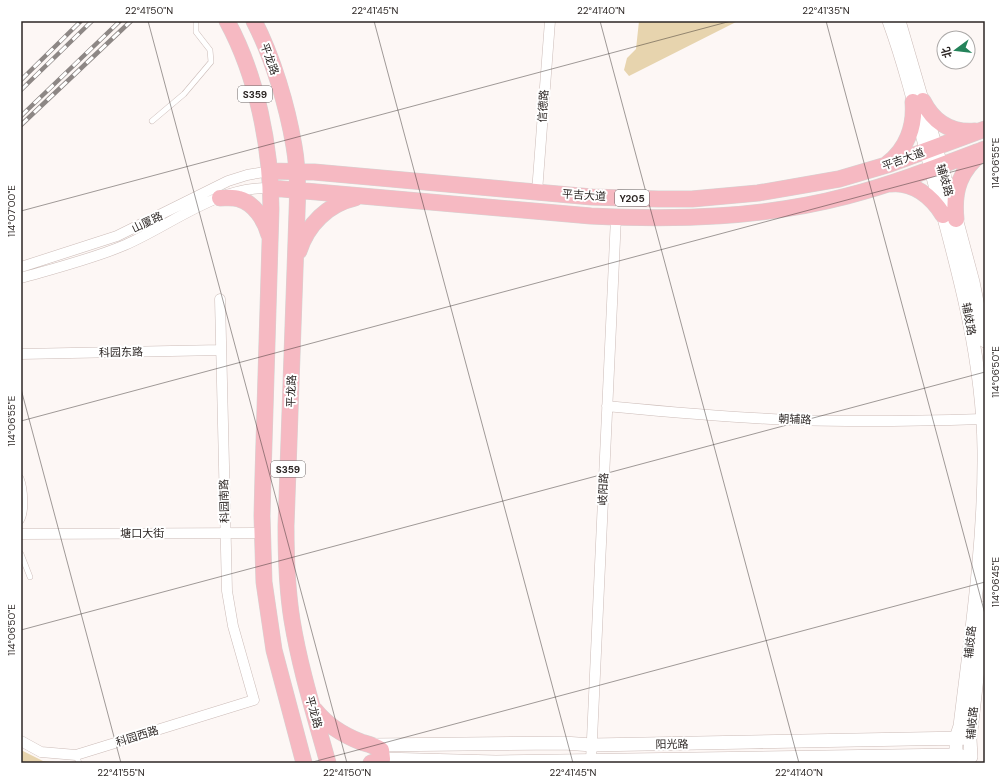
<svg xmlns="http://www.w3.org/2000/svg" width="1006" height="784" font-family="'DM Sans','Noto Sans SC',sans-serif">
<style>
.green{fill:#e7d4ae}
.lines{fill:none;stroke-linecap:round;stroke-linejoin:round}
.service-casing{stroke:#ccbcb8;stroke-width:6}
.minor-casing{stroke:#ccbcb8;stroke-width:11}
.tertiary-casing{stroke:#ccbcb8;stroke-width:14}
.primary-casing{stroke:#d5d4d3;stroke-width:17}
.service{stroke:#fff;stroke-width:5}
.minor{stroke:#fff;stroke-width:10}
.tertiary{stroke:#fff;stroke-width:13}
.primary{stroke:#f6b9c2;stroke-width:16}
.rail-casing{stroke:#8d8785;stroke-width:4.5}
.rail{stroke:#fff;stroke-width:3;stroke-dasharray:9;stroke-linecap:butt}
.ticks{fill:none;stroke:#2c2624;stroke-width:1;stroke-opacity:0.45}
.labels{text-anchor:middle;stroke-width:4;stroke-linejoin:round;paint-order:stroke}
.shield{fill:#fff;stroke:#6b6766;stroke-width:1}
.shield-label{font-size:10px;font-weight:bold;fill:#2c2624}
.street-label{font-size:11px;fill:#2c2624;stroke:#fff}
.neatline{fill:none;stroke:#2c2624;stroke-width:1.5}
.ticks-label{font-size:10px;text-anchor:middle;fill:#2c2624}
</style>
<rect width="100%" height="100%" fill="#fdf7f5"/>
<!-- green -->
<path class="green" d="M639,21H738L629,76L624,70L627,58L636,49Z
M21,750L43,761L67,763H21Z"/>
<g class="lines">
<!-- service casing -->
<g class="service-casing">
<path id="service" d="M152,121L184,94L211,62L210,50L196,32V21
M21,478C25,488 27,512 21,521
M21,554L30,577
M76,755L79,763"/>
</g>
<!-- minor casing -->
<g class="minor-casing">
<path id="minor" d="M537,192L550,21
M21,267L117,236L228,181L247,175L270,171
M21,278C56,268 92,259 125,245C173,224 217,186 271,188
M21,354L221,350
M607,406C670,412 732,418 795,420C857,422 920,421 982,419
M21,534L262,533
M21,741L41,752L76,755L254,700L233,626L227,591L220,299
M591,761L616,217"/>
</g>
<!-- tertiary casing -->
<g class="tertiary-casing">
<path id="tertiary" d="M889,21C908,73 920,127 934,181C958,269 983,357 984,450C985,542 971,635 960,726L956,738V755L971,757L970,739L985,608
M899,21L949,192L973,282L985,341
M373,745L564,743L592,745L964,738
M382,759L496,762L956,755"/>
</g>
<!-- primary casing -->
<g class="primary-casing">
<path id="primary" d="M227,21C257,76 271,147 271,209L263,476L262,516L264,582L274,650L304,763
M254,21C273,58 287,105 294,146C298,168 298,191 297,213L286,526C286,557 287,589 292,620C300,669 315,716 328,763
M923,101C934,123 951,133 975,131
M887,164C907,149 915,126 913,102
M270,171L314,172L592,197L658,199H692L758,193L839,179L890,164L985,129
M890,184C913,181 932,197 943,215
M271,188L591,216C677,220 764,218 847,196C894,184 940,166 985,149
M220,198C226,198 233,197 239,199C254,203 265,220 269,235
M956,219C953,190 960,170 983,152
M299,251C307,225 328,204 355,198
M315,710C327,725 343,735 361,742C368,744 374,745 381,750L382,759L371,763"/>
</g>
<!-- service -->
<use href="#service" class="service"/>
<!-- minor -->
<use href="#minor" class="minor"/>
<!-- tertiary -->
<use href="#tertiary" class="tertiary"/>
<!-- primary -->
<use href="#primary" class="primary"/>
<!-- rail casing -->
<g class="rail-casing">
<path id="rail" d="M21,80L81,21
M21,90L92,21
M21,116L120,21
M21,125L131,21"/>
</g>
<!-- rail -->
<use href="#rail" class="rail"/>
</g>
<!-- ticks -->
<path class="ticks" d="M148,21L347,763M374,21L573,763M600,21L799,763M826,21L985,614M21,211L731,21M21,389L121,763M21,421L985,163M21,630L985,372M309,763L985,582"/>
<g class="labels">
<!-- shield labels -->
<g class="shield">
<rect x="238" y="86" width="34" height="16" rx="3"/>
<rect x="615" y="190" width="34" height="16" rx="3"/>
<rect x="271" y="461" width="34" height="16" rx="3"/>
</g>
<g class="shield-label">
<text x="255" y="98">S359</text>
<text x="632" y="202">Y205</text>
<text x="288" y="473">S359</text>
</g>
<!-- street labels -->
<g class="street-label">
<text transform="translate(270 59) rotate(70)" y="4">平龙路</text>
<text transform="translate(543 106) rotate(-86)" y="4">信德路</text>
<text transform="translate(903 159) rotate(-20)" y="4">平吉大道</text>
<text transform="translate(945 180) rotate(74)" y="4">辅岐路</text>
<text transform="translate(584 195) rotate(4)" y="4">平吉大道</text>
<text transform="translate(147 222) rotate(-26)" y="4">山厦路</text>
<text transform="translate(969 319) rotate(79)" y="4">辅歧路</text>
<text transform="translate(121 352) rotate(-1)" y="4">科园东路</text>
<text transform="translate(291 391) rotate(-88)" y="4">平龙路</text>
<text transform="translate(795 419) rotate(2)" y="4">朝辅路</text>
<text transform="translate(603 489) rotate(-87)" y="4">岐阳路</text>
<text transform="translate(224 501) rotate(-91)" y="4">科园南路</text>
<text x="142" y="537">塘口大街</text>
<text transform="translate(970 642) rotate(-84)" y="4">辅歧路</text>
<text transform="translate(314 712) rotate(74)" y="4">平龙路</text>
<text transform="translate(972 723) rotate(-85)" y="4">辅岐路</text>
<text transform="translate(137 736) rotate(-17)" y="4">科园西路</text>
<text transform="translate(672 744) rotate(-1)" y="4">阳光路</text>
</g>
</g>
<!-- border -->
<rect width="1006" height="784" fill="none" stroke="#ffffff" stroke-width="44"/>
<!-- north arrow -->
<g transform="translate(956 50) rotate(255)"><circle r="19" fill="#ffffff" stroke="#aba8a7"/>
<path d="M0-3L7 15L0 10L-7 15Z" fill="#24835a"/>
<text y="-6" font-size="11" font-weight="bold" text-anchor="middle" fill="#2c2624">北</text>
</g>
<rect x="22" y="22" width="962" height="740" class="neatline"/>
<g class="ticks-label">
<text x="149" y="14">22°41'50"N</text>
<text x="375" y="14">22°41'45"N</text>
<text x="601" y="14">22°41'40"N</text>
<text x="826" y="14">22°41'35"N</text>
<text transform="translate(995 163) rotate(-90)" y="4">114°06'55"E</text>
<text transform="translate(11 211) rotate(-90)" y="4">114°07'00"E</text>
<text transform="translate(995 372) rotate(-90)" y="4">114°06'50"E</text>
<text transform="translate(11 421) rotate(-90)" y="4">114°06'55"E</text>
<text transform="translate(995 582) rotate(-90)" y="4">114°06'45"E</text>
<text transform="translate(11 630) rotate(-90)" y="4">114°06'50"E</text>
<text x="121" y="776">22°41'55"N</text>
<text x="347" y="776">22°41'50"N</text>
<text x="573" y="776">22°41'45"N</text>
<text x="799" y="776">22°41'40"N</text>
</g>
</svg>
